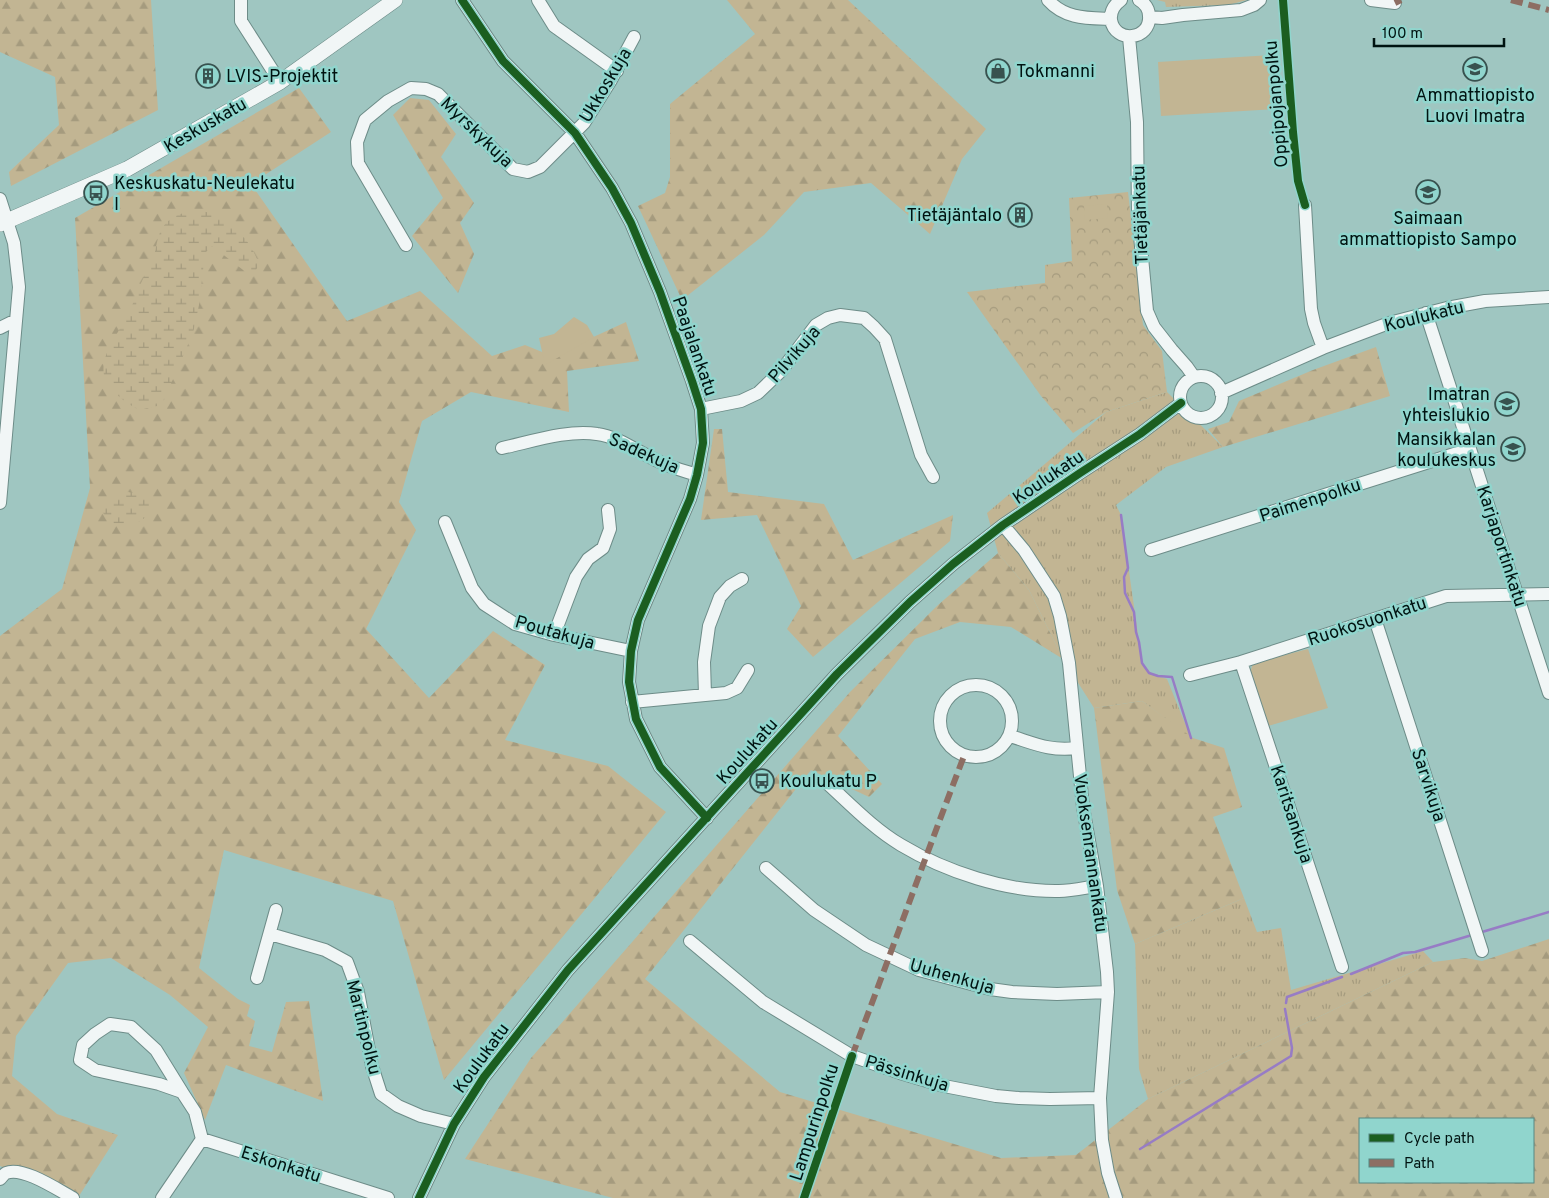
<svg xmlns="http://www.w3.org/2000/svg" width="1549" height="1198" font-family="Overpass,sans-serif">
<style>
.grass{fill:url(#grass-tufts)}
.forest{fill:url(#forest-firs);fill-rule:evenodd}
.wetland{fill:url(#wetland-marsh)}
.park{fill:url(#park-crowns)}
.pitch{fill:#c2b593}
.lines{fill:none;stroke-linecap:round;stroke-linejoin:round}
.stream{stroke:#977cc5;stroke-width:2.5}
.minor-casing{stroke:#6d8c88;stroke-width:14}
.major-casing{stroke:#6d8c88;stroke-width:16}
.minor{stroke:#f1f6f6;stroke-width:12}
.major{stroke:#f1f6f6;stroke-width:15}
.quiet{stroke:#8d6e63;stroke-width:6;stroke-dasharray:12 6;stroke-linecap:butt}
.cycleway-casing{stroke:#90d5cd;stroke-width:11}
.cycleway{stroke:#1b5e20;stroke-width:8}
.labels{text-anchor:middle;stroke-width:5;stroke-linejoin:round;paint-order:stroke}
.poi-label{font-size:18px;fill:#001311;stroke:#90d5cd;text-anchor:start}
.street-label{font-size:18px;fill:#001311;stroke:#90d5cd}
</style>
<defs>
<pattern id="grass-tufts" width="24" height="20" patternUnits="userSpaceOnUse" patternTransform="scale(1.25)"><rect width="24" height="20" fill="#c2b593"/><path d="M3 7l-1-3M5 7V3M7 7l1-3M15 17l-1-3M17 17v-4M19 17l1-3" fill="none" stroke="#a59b7e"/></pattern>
<pattern id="forest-firs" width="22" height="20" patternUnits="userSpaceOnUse" patternTransform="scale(1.25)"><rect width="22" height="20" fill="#c2b593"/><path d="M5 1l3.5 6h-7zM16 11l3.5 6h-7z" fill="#a59b7e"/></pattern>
<pattern id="wetland-marsh" width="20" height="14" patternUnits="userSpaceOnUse" patternTransform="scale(1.25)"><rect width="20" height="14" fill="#c2b593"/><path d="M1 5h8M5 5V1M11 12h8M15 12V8" fill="none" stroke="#a59b7e"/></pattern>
<pattern id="park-crowns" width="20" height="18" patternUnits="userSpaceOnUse" patternTransform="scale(1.25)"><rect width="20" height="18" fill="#c2b593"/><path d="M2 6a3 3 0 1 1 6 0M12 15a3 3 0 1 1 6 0" fill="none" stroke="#a59b7e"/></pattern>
</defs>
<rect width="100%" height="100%" fill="#9fc6c1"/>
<!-- grass -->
<path class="grass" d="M1157,0H1247L1228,5L1166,7L1165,2Z
M1167,392L1223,447L1166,467L1116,505L1121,515L1142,663L1152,674L1167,679L1191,738L1142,701L1094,708L1063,659L1029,590L998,553L987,513L1106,412Z
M1244,898L1257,932L1281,928L1291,990L1423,951L1433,962L1148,1099L1139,1069L1135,944Z"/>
<!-- forest -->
<path class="forest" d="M0,0H151L158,110L11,186L9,172L59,125L55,77L0,52Z
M727,0H848L986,129L962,159L930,234L871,183L804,192L764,235L682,300L638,206L665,193L670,177V104L755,34Z
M299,88L331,132L251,184L347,321L420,291L492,356L525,345L552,356L626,322L639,361L567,371L569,412L471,392L422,421L399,502L416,530L366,629L429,698L493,631L545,665L505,740L608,766L666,812L444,1080L393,901L224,850L199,968L238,999L250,1005L247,1016L255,1021L249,1046L272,1052L286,1002L309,1001L323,1101L226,1065L205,1120L184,1073L208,1027L170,995L111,958L68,963L16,1036L12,1076L57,1114L118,1135L79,1196L0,1166V636L62,589L90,488L75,218Z
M410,98L429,100L456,134L441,157L474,203L460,223L474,254L458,293L412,236L443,198L393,115Z
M1376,347L1390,396L1223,447L1208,429L1229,422L1239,401L1313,370Z
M714,429H722L728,492L824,504L853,560L953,515L950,541L813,657L787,629L801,606L757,515L701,520Z
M998,553L1029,590L1063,659L1011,627L960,622L915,639L838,736L882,784L869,797L811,770L645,979L780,1092L1001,1158L1076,1155L1148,1099L1433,962L1465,958L1482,961L1549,939V1198H613L465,1159L531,1058L850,692L938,605ZM1360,1119H1533V1182H1360Z
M1142,701L1193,738L1224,748L1242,807L1213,817L1244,898L1135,944L1117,890L1094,708Z"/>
<!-- wetland -->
<path class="wetland" d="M198,211C203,212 211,212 217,214C236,224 252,244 259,264L255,272L247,273L212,246L205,253L199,305L193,333L164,400L157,406L139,410C125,402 108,391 104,375C100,355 119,332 128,315C133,305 136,293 141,283C144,276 149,269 152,262C157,250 156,233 166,223C175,214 185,212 198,211Z
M128,492L139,494L148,498C157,521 128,529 111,524L101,510C107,498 116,496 128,492Z"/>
<!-- park -->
<path class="park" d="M1128,192L1143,325L1162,351L1167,392L1106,412L1073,433L1041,396L967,292L1045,283V265L1072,261L1069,198Z"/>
<!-- pitch -->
<path class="pitch" d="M1273,55L1276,109L1161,116L1158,62Z
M1107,204L1108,218L1085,220L1084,206Z
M574,317L587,325L594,337L545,365L539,338L554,334Z
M1308,649L1328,708L1268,726L1250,673L1253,663Z"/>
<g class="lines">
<!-- stream -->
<path class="stream" d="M1121,515L1128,568L1124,577L1125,593L1134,612L1136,632L1139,642L1142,663L1149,673L1158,676L1172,677L1191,738
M1482,932L1549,912
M1351,974L1403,953L1415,952L1472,935
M1286,1003L1287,997L1342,977
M1140,1149L1291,1056L1292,1048L1285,1009"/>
<!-- minor casing -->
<g class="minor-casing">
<path id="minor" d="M241,0V21L280,82
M462,0L503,61L575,133L612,188L631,223L660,292L692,381L701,409L703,443L697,475L690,499L638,620L631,651L629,682L636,719L660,767L707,818
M538,0L554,26L617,71
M1048,0C1065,19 1087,18 1111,19
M1121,0C1114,5 1110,11 1111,20C1115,44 1151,40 1149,16C1149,9 1146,4 1139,0
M1371,0L1395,3
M1150,17L1162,18L1183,15L1241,10L1254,5L1260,0
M1129,37L1137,122L1138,214L1147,311L1154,327L1172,350L1187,367L1194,377
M0,199L14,243L19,287L0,503
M1305,205L1311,309L1314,323L1323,348
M406,245L358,163L357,142L365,120L388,101L411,88L426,89L438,94L513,169L528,172L540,167L584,123L611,80L634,37
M1426,313L1549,693
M0,328L16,320
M1180 397a21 21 0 1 1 42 0a21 21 0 1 1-42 0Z
M1221,393L1323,348L1389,323L1447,308L1485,301L1549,297
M701,409L741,401L758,393L781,371L816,325L828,318L840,315L864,318L874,327L885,339L921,455L933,477
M502,448C530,442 569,429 597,434C620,437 639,453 660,462C672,468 685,471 697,475
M445,522L472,588L484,604L515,624L554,635L631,651
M1003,525L1024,550L1054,596L1060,616L1069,663L1083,807L1097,886L1107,972L1108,992L1100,1098L1102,1140L1108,1173L1116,1198
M1151,550L1470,449
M1375,619L1482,951
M554,635L576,577L588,559L603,548L610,529L608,510
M1241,662L1342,967
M1190,675L1241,662L1446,596L1549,594
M940 721a36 36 0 1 1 72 0a36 36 0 1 1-72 0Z
M705,695L704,662L709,626L720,597L730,586L742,579
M632,702L726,693L737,688L748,670
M1010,736C1036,744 1049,751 1077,748
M828,784C851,805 874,829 901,845C946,872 1007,892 1059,891C1071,891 1084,888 1097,886
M766,868L814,910L866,945L919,970L990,989L1012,992L1057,994L1108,992
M270,934L325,950L347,962L358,992L372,1066L381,1094L398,1106L421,1116L454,1124
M690,941L763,1002L852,1056L900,1073L944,1086L996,1096L1019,1098L1050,1099L1100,1098
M257,978L276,910
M182,1092L156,1050L131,1027L110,1024L95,1034L83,1045L80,1060L95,1070L159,1084L182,1092L195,1112L202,1139
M202,1139L388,1198
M0,1179C2,1177 4,1174 6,1173C23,1166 58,1190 73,1198
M162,1198L202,1139
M419,1198L454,1124L484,1077L568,970L837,674L910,602L953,564L1003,525L1080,473L1140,434L1181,403"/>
</g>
<!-- major casing -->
<g class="major-casing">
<path id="major" d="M0,224L127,169L280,82L395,0"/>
</g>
<!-- minor -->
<use href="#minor" class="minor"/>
<!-- major -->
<use href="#major" class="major"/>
<!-- quiet -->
<path class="quiet" d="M1511,0L1549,10
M1395,3L1401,0
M852,1056C890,956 926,855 964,756"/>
<!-- cycleway casing -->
<g class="cycleway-casing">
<path id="cycleway" d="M462,0L503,61L575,133L612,188L631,223L660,292L692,381L701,409L703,443L697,475L690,499L638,620L631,651L629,682L636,719L660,767L707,818
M1283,0L1293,132L1298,181L1305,205
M419,1198L454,1124L484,1077L568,970L837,674L910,602L953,564L1003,525L1080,473L1140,434L1181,403
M804,1198L852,1056"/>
</g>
<!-- cycleway -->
<use href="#cycleway" class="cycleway"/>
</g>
<!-- icons -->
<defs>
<g id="school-ring" transform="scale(1.25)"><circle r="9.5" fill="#90d5cd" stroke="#38524f" stroke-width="1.5"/><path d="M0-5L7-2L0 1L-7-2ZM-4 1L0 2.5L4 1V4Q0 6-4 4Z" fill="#38524f"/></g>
<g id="shop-ring" transform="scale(1.25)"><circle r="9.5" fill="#90d5cd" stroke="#38524f" stroke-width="1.5"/><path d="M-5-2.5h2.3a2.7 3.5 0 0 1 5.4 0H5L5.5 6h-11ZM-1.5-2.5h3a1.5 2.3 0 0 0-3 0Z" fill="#38524f"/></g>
<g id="building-ring" transform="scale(1.25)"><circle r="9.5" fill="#90d5cd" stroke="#38524f" stroke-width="1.5"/><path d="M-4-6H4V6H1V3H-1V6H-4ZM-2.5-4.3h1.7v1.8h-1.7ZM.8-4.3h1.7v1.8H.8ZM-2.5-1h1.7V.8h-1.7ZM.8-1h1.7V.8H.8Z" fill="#38524f"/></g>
<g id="bus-ring" transform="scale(1.25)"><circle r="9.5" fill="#90d5cd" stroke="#38524f" stroke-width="1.5"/><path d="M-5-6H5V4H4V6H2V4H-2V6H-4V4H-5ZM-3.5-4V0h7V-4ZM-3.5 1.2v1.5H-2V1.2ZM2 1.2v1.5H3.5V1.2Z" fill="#38524f"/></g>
</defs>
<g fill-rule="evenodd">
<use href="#school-ring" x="1475" y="69"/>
<use href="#shop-ring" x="998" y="71"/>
<use href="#building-ring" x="208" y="76"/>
<use href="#school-ring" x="1428" y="192"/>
<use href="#bus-ring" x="96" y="193"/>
<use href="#building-ring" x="1020" y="215"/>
<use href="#school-ring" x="1507" y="404"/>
<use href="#school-ring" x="1513" y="449"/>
<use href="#bus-ring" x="762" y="781"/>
</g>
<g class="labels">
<!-- poi labels -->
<g class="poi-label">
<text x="1016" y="77">Tokmanni</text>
<text x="226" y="82">LVIS-Projektit</text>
<text x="1475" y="101" text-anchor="middle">Ammattiopisto<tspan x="1475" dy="21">Luovi Imatra</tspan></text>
<text x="114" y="189">Keskuskatu-Neulekatu<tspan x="114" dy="21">I</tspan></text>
<text x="1002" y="221" text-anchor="end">Tietäjäntalo</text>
<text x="1428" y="224" text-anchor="middle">Saimaan<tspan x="1428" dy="21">ammattiopisto Sampo</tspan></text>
<text x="1490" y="400" text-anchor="end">Imatran<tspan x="1490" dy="21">yhteislukio</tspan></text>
<text x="1496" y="445" text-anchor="end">Mansikkalan<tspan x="1496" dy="21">koulukeskus</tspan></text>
<text x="780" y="787">Koulukatu P</text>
</g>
<!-- street labels -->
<g class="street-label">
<text transform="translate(605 85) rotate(-59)" y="6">Ukkoskuja</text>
<text transform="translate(1276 104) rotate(-95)" y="6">Oppipojanpolku</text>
<text transform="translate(205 125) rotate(-30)" y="6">Keskuskatu</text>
<text transform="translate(477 132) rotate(44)" y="6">Myrskykuja</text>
<text transform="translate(1140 215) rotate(-92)" y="6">Tietäjänkatu</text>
<text transform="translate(1424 316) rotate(-14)" y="6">Koulukatu</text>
<text transform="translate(695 346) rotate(71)" y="6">Paajalankatu</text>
<text transform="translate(794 354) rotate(-49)" y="6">Pilvikuja</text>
<text transform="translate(644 453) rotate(24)" y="6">Sadekuja</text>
<text transform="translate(1048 477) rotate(-34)" y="6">Koulukatu</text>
<text transform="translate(1310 500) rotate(-18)" y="6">Paimenpolku</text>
<text transform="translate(1502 546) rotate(72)" y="6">Karjaportinkatu</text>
<text transform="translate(1367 621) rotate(-18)" y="6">Ruokosuonkatu</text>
<text transform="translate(555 632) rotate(16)" y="6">Poutakuja</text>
<text transform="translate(747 751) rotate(-48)" y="6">Koulukatu</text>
<text transform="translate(1429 785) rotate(72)" y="6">Sarvikuja</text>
<text transform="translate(1292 814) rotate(72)" y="6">Karitsankuja</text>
<text transform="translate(1091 853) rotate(82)" y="6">Vuoksenrannankatu</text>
<text transform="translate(952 976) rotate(16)" y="6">Uuhenkuja</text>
<text transform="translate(364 1027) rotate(76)" y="6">Martinpolku</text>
<text transform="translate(481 1058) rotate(-54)" y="6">Koulukatu</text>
<text transform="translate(907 1073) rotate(17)" y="6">Pässinkuja</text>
<text transform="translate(814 1122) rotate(-72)" y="6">Lampurinpolku</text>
<text transform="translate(281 1164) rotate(18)" y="6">Eskonkatu</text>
</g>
</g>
<!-- legend -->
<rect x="1359" y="1118" width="175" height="65" fill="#90d5cd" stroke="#568782"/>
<rect x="1369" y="1134" width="25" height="8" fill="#1b5e20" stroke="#568782"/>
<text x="1404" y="1143" font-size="15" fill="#001311">Cycle path</text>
<rect x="1369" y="1159" width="25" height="8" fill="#8d6e63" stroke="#568782"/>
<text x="1404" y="1168" font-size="15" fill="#001311">Path</text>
<!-- scale -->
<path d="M1374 38v8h130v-8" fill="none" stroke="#001311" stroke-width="2.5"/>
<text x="1382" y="38" font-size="15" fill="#001311" stroke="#90d5cd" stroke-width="4" paint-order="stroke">100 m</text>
</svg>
